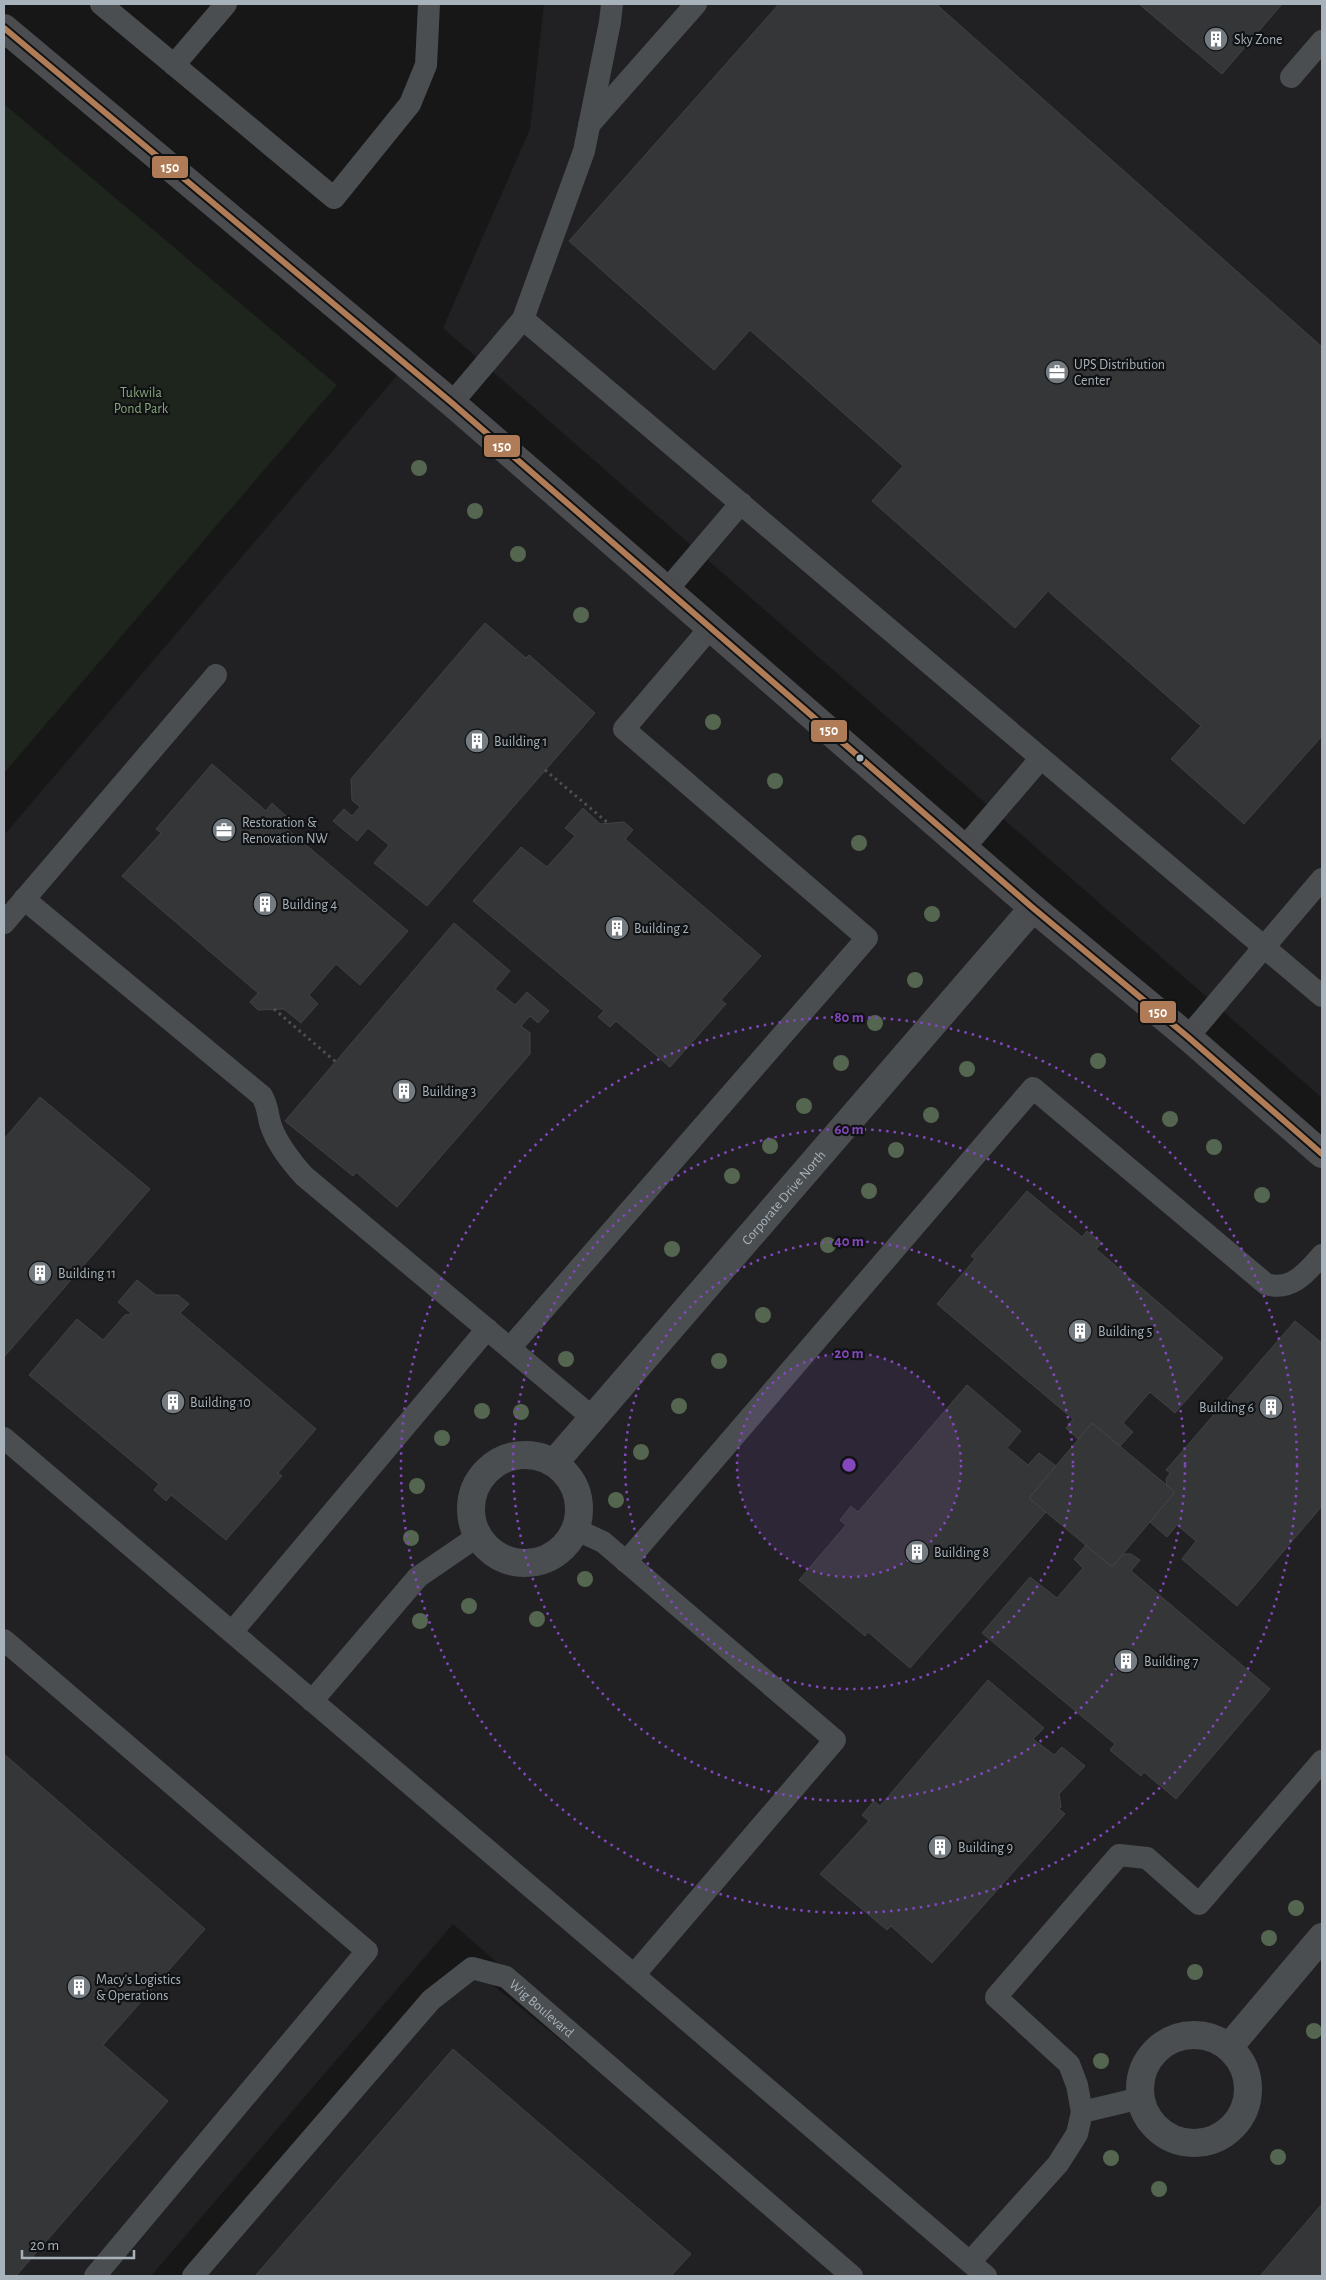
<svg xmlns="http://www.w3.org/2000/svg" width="1326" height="2280" font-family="'Alegreya Sans',sans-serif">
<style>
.built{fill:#212124}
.green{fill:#1e251d}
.building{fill:#353637;stroke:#404244}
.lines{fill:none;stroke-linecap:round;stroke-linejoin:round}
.path{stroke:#4d5052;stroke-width:3;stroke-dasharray:2.5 4;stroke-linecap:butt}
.lane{stroke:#4b4e51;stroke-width:22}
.street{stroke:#4b4e51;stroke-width:28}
.secondary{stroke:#4a4c4f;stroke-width:28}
.bus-1-casing{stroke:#111214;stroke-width:10}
.bus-1{stroke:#b07c57;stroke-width:6}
.tree{fill:#54664f}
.ring{fill:none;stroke:#8447be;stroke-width:2.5;stroke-dasharray:2.5 5}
.bus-dot{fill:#a7b2ba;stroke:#111214;stroke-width:2}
.labels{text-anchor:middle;stroke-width:4.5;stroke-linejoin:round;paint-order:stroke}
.poi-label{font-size:14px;fill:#a7b2ba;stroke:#111214;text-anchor:start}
.park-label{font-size:14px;fill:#86a67c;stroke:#111214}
.street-label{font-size:14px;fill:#a7b2ba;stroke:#111214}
.centre{fill:#8447be;stroke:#111214;stroke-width:2.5}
.ring-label{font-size:15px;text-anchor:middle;font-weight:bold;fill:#8447be;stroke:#111214;stroke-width:4.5;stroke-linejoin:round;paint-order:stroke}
.line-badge{stroke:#111214;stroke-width:2}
.badge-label{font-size:14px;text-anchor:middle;font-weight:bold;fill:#fff}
</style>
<rect width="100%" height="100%" fill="#171718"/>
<!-- built -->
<path class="built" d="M544,4H1322V1098L443,328L530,129Z
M406,365L1322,1154V2276H854L453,1924L151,2276H4V835Z
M472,1968L850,2276H202Z"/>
<!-- green -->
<path class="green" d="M4,104L337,385L4,773Z"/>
<!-- building -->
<path class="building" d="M779,4H936L1322,347V736L1244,824L1171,759L1201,726L1048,591L1015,628L872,501L903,466L750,330L714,370L569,241Z
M1139,4H1282L1222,74Z
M485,623L526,658L529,655L595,713L427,906L374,863L389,845L368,828L357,841L333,821L344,809L352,816L360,807L352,800L351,779Z
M212,764L266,811L272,803L286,816L280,823L408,931L360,985L336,964L309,995L318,1004L301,1023L284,1009L258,1010L250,1002L258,993L122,876L161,833L156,829Z
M583,808L600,824L624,822L633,830L625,839L761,956L721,1000L726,1004L670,1067L616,1021L610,1027L598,1017L604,1011L473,901L521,847L547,867L575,836L565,828Z
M454,923L510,971L495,989L515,1005L527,992L549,1011L538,1023L530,1016L521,1026L530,1033V1054L397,1207L356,1172L353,1176L285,1121Z
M40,1097L150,1189L4,1357V1139Z
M1027,1191L1082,1237L1087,1231L1102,1243L1096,1249L1223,1358L1175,1413L1150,1392L1123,1423L1133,1432L1120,1446L1092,1423L1078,1439L1066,1428L1073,1419L937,1304L975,1259L971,1256Z
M137,1280L156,1295H178L189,1304L180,1313L316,1429L278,1473L282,1476L226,1540L171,1495L166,1501L154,1490L159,1484L29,1375L77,1319L103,1340L125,1315L132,1314L118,1302Z
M1295,1321L1322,1343V1506L1237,1606L1182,1559L1196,1541L1177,1525L1167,1537L1150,1522L1175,1492L1167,1486L1166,1479L1170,1473L1166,1470Z
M967,1385L1021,1431L1007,1448L1028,1465L1039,1453L1056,1466L1029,1498L1046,1512L910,1668L868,1632L865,1636L799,1580L846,1525L840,1520L851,1506L858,1512Z
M1092,1423L1175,1492L1112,1567L1029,1498Z
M1086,1545L1112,1567L1123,1554H1131L1140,1560L1131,1571L1270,1689L1176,1799L1144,1772L1141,1776L1110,1750L1115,1744L982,1633L1030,1577L1057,1598L1083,1568L1074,1559Z
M988,1680L1044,1728L1033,1739L1054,1755L1062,1747L1085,1766L1059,1794L1061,1807L1059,1809L1065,1814L932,1963L891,1926L887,1930L820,1874L869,1821L862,1815L874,1801L880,1806Z
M4,1754L205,1929L103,2045L168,2101L16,2276H4Z
M453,2049L691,2254L671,2276H255Z
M1322,2204V2276H1260Z"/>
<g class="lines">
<!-- path -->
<path class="path" d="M545,770L608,823
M274,1009L336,1062"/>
<!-- lane -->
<g class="lane">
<path d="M101,4L334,198L410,104L426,65L429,4"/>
<path d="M174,65L226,4"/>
<path d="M1291,77L1322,41"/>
<path d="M589,125L696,4"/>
<path d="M523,319L584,151L610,22L612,4"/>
<path d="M452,403L523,319L1264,947L1322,879"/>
<path d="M667,590L741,503"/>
<path d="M964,848L1041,758"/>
<path d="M24,899L262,1096C269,1108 267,1115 271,1126C277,1143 292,1163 304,1176L593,1418"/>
<path d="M4,923L216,675"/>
<path d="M1188,1037L1264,947L1322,996"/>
<path d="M510,1348L867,938L624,729L710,628"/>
<path d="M4,1438L634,1975L835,1740L603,1542L575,1529"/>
<path d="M626,1562L1033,1088L1266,1284C1291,1292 1307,1272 1322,1255"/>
<path d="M232,1632L487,1329"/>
<path d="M4,1640L367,1951L95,2276"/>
<path d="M312,1701L418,1577L478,1536"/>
<path d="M634,1975L986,2276"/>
<path d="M1082,2112L1141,2098"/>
<path d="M970,2262L1058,2164L1077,2134L1082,2112L1077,2085L1069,2064L996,1997L1119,1855L1147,1858L1199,1904L1322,1761"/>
<path id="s1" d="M193,2276L431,2000L472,1968L506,1977L852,2276"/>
</g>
<!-- street -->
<g class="street">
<circle cx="525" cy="1509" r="54"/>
<path id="s2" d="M554,1463L1033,908"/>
<circle cx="1194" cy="2089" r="54"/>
<path d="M1229,2047L1322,1937"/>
</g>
<!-- secondary -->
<path class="secondary" d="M4,28L452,403L1033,908L1188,1037L1322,1154"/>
<!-- bus-1 casing -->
<g class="bus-1-casing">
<path id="bus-1" d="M4,28L452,403L1033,908L1188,1037L1322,1154"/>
</g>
<!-- bus-1 -->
<use href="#bus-1" class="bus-1"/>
</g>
<!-- trees -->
<g class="tree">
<circle cx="419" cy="468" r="8"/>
<circle cx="475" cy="511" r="8"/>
<circle cx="518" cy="554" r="8"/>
<circle cx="581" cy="615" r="8"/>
<circle cx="713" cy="722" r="8"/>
<circle cx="775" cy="781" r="8"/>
<circle cx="859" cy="843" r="8"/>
<circle cx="932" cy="914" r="8"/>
<circle cx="915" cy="980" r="8"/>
<circle cx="875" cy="1023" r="8"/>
<circle cx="1098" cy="1061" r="8"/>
<circle cx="841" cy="1063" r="8"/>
<circle cx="967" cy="1069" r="8"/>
<circle cx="804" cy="1106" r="8"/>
<circle cx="931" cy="1115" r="8"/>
<circle cx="1170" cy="1119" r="8"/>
<circle cx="770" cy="1146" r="8"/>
<circle cx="1214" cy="1147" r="8"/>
<circle cx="896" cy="1150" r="8"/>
<circle cx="732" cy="1176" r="8"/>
<circle cx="869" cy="1191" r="8"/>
<circle cx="1262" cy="1195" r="8"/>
<circle cx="828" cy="1245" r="8"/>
<circle cx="672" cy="1249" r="8"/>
<circle cx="763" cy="1315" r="8"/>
<circle cx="566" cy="1359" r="8"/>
<circle cx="719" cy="1361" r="8"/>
<circle cx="679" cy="1406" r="8"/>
<circle cx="482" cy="1411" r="8"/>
<circle cx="521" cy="1412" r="8"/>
<circle cx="442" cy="1438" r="8"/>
<circle cx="641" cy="1452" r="8"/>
<circle cx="417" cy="1486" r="8"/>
<circle cx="616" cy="1500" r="8"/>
<circle cx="411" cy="1538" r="8"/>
<circle cx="585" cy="1579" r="8"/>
<circle cx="469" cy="1606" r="8"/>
<circle cx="537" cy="1619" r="8"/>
<circle cx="420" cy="1621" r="8"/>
<circle cx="1296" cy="1908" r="8"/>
<circle cx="1269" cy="1938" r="8"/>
<circle cx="1195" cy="1972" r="8"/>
<circle cx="1314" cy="2031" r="8"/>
<circle cx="1101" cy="2061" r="8"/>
<circle cx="1278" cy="2157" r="8"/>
<circle cx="1111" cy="2158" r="8"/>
<circle cx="1159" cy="2189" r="8"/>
</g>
<!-- distance rings -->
<circle cx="849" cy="1465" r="112" fill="#8447be" fill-opacity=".12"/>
<g class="ring">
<circle cx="849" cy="1465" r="112"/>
<circle cx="849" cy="1465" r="224"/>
<circle cx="849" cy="1465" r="336"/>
<circle cx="849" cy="1465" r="448"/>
</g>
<!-- icons -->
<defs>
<g id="building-disc" transform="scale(1.25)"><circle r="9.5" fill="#757c81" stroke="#111214"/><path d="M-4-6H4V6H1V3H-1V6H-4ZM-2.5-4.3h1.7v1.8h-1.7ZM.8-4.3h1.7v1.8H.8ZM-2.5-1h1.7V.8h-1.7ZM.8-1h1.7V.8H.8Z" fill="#fff"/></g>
<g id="office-disc" transform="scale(1.25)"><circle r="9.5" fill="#757c81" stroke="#111214"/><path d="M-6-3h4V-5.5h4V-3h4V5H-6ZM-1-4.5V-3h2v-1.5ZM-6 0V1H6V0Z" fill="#fff"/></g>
</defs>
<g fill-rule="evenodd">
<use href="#building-disc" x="1216" y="39"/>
<use href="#office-disc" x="1057" y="372"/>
<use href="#building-disc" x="477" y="741"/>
<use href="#office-disc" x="224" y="830"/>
<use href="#building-disc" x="265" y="904"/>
<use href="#building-disc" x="617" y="928"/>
<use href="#building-disc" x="404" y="1091"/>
<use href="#building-disc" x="40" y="1273"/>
<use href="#building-disc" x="1080" y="1331"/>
<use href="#building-disc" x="173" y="1402"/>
<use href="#building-disc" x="1271" y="1407"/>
<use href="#building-disc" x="917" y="1552"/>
<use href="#building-disc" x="1126" y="1661"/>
<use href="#building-disc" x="940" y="1847"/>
<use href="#building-disc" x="79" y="1987"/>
</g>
<!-- markers -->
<circle class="bus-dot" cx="860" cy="758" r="4.5"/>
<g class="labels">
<!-- poi labels -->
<g class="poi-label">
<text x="1234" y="44">Sky Zone</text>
<text x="1074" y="369">UPS Distribution<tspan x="1074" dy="16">Center</tspan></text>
<text x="494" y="746">Building 1</text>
<text x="242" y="827">Restoration &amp;<tspan x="242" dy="16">Renovation NW</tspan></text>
<text x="282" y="909">Building 4</text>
<text x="634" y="933">Building 2</text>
<text x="422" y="1096">Building 3</text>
<text x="58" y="1278">Building 11</text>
<text x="1098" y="1336">Building 5</text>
<text x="190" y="1407">Building 10</text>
<text x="1254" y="1412" text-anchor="end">Building 6</text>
<text x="934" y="1557">Building 8</text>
<text x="1144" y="1666">Building 7</text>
<text x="958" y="1852">Building 9</text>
<text x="96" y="1984">Macy's Logistics<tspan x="96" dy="16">&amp; Operations</tspan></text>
</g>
<!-- park labels -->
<g class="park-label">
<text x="141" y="397">Tukwila<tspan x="141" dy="16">Pond Park</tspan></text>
</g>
<!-- street labels -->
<g class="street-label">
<text dy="5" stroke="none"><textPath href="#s2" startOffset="351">Corporate Drive North</textPath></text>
<text dy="5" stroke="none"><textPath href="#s1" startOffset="499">Wig Boulevard</textPath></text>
</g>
</g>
<circle cx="849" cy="1465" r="8" class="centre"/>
<g class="ring-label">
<text x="849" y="1022">80 m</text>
<text x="849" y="1134">60 m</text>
<text x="849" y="1246">40 m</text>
<text x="849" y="1358">20 m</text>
</g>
<g class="line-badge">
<rect x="151" y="155" width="38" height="24" rx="5" fill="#b07c57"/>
<rect x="483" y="434" width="38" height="24" rx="5" fill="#b07c57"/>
<rect x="810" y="719" width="38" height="24" rx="5" fill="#b07c57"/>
<rect x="1139" y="1000" width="38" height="24" rx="5" fill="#b07c57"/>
</g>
<g class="badge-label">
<text x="170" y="172">150</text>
<text x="502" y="451">150</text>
<text x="829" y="735">150</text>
<text x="1158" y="1017">150</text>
</g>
<!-- border -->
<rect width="1326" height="2280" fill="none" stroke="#a7b2ba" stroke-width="10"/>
<!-- scale -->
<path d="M22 2250v8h112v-8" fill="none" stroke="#a7b2ba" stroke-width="2.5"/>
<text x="30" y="2250" font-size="15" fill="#a7b2ba" stroke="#111214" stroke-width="4" paint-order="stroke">20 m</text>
</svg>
